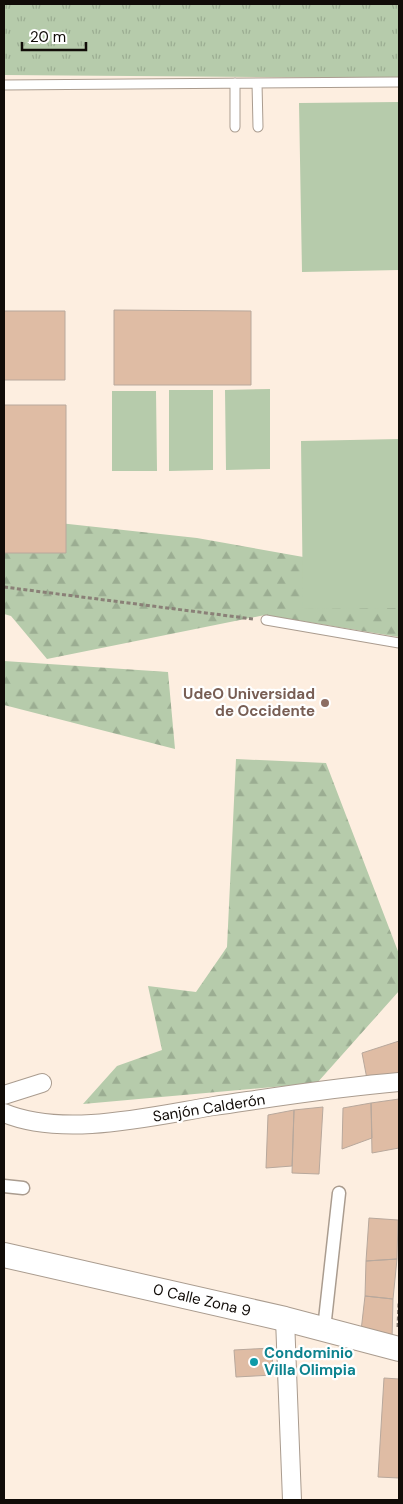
<svg xmlns="http://www.w3.org/2000/svg" width="403" height="1504" font-family="'DM Sans',sans-serif">
<style>
.grass{fill:url(#grass-tufts)}
.forest{fill:url(#forest-firs)}
.garden{fill:#b6cbab}
.building{fill:#dfbca4;stroke:#b8a89c}
.lines{fill:none;stroke-linecap:round;stroke-linejoin:round}
.service-casing{stroke:#aa9c8f;stroke-width:11}
.pedestrian-casing{stroke:#aa9c8f;stroke-width:15}
.minor-casing{stroke:#aa9c8f;stroke-width:20}
.secondary-casing{stroke:#aa9c8f;stroke-width:26}
.path{stroke:#8a8077;stroke-width:3;stroke-dasharray:4 2.5;stroke-linecap:butt}
.service{stroke:#fff;stroke-width:9}
.pedestrian{stroke:#fff;stroke-width:12}
.minor{stroke:#fff;stroke-width:18}
.secondary{stroke:#fff;stroke-width:24}
.education-dot{fill:#8d6e63;stroke:#fff;stroke-width:2}
.culture-dot{fill:#0f9aa8;stroke:#fff;stroke-width:2}
.labels{text-anchor:middle;stroke-width:4.5;stroke-linejoin:round;paint-order:stroke}
.education-label{font-size:15px;font-weight:bold;fill:#785e54;stroke:#fff;text-anchor:end}
.street-label{font-size:15px;fill:#110c08;stroke:#fff}
.culture-label{font-size:15px;font-weight:bold;fill:#0d838f;stroke:#fff;text-anchor:start}
</style>
<defs>
<pattern id="grass-tufts" width="24" height="20" patternUnits="userSpaceOnUse" patternTransform="scale(1.25)"><rect width="24" height="20" fill="#b6cbab"/><path d="M3 7l-1-3M5 7V3M7 7l1-3M15 17l-1-3M17 17v-4M19 17l1-3" fill="none" stroke="#9bad92"/></pattern>
<pattern id="forest-firs" width="22" height="20" patternUnits="userSpaceOnUse" patternTransform="scale(1.25)"><rect width="22" height="20" fill="#b6cbab"/><path d="M5 1l3.5 6h-7zM16 11l3.5 6h-7z" fill="#9bad92"/></pattern>
</defs>
<rect width="100%" height="100%" fill="#fdeee0"/>
<!-- grass -->
<path class="grass" d="M4,4H399V78L4,75Z"/>
<!-- forest -->
<path class="forest" d="M4,517L197,538L399,574V637L265,615L47,659L11,616L4,614Z
M4,661L168,672L175,749L4,705Z
M236,759L326,763L399,954V991L317,1083L83,1104L117,1066L162,1050L148,986L196,992L227,947Z"/>
<!-- garden -->
<path class="garden" d="M399,102V270L302,272L299,103Z
M270,389V469L226,470L225,390Z
M169,390H213V470L169,471Z
M112,391H156L157,471H112Z
M399,439V608L303,609L301,441Z"/>
<!-- building -->
<path class="building" d="M114,310L251,311V385H114Z
M4,311H65V380H4Z
M4,405H66V553H4Z
M399,1041V1074L367,1079L362,1053Z
M399,1099V1148L372,1153L371,1103Z
M371,1103L372,1138L342,1149L343,1108Z
M323,1107L319,1174L292,1173L294,1110Z
M294,1110L292,1166L266,1168L268,1115Z
M369,1218L398,1220L397,1259L366,1261Z
M397,1259L393,1299L365,1296L366,1261Z
M365,1296L393,1299L392,1340L361,1331Z
M272,1348L273,1375L236,1377L234,1350Z
M384,1378L399,1379V1478L378,1477Z"/>
<g class="lines">
<!-- service casing -->
<g class="service-casing">
<path id="service" d="M235,83V127
M257,83L258,127
M4,85L399,82
M266,620L399,643"/>
</g>
<!-- pedestrian casing -->
<g class="pedestrian-casing">
<path id="pedestrian" d="M4,1186L23,1188
M324,1329L339,1193"/>
</g>
<!-- minor casing -->
<g class="minor-casing">
<path id="minor" d="M4,1095L42,1083
M4,1113C64,1138 152,1116 214,1106C276,1097 337,1087 399,1082
M285,1319L292,1500"/>
</g>
<!-- secondary casing -->
<g class="secondary-casing">
<path id="secondary" d="M4,1255L285,1319L399,1349"/>
</g>
<!-- path -->
<path class="path" d="M4,587L253,619
M398,1327L399,1303"/>
<!-- service -->
<use href="#service" class="service"/>
<!-- pedestrian -->
<use href="#pedestrian" class="pedestrian"/>
<!-- minor -->
<use href="#minor" class="minor"/>
<!-- secondary -->
<use href="#secondary" class="secondary"/>
</g>
<!-- markers -->
<circle class="education-dot" cx="325" cy="703" r="5"/>
<circle class="culture-dot" cx="254" cy="1362" r="5"/>
<g class="labels">
<!-- education labels -->
<g class="education-label">
<text x="315" y="699">UdeO Universidad<tspan x="315" dy="17">de Occidente</tspan></text>
</g>
<!-- street labels -->
<g class="street-label">
<text transform="translate(209 1108) rotate(-9)" y="5">Sanjón Calderón</text>
<text transform="translate(202 1300) rotate(13)" y="5">0 Calle Zona 9</text>
</g>
<!-- culture labels -->
<g class="culture-label">
<text x="264" y="1358">Condominio<tspan x="264" dy="17">Villa Olimpia</tspan></text>
</g>
</g>
<!-- border -->
<rect width="403" height="1504" fill="none" stroke="#110c08" stroke-width="10"/>
<!-- scale -->
<path d="M22 42v8h64v-8" fill="none" stroke="#110c08" stroke-width="2.5"/>
<text x="30" y="42" font-size="15" fill="#110c08" stroke="#ffffff" stroke-width="4" paint-order="stroke">20 m</text>
</svg>
